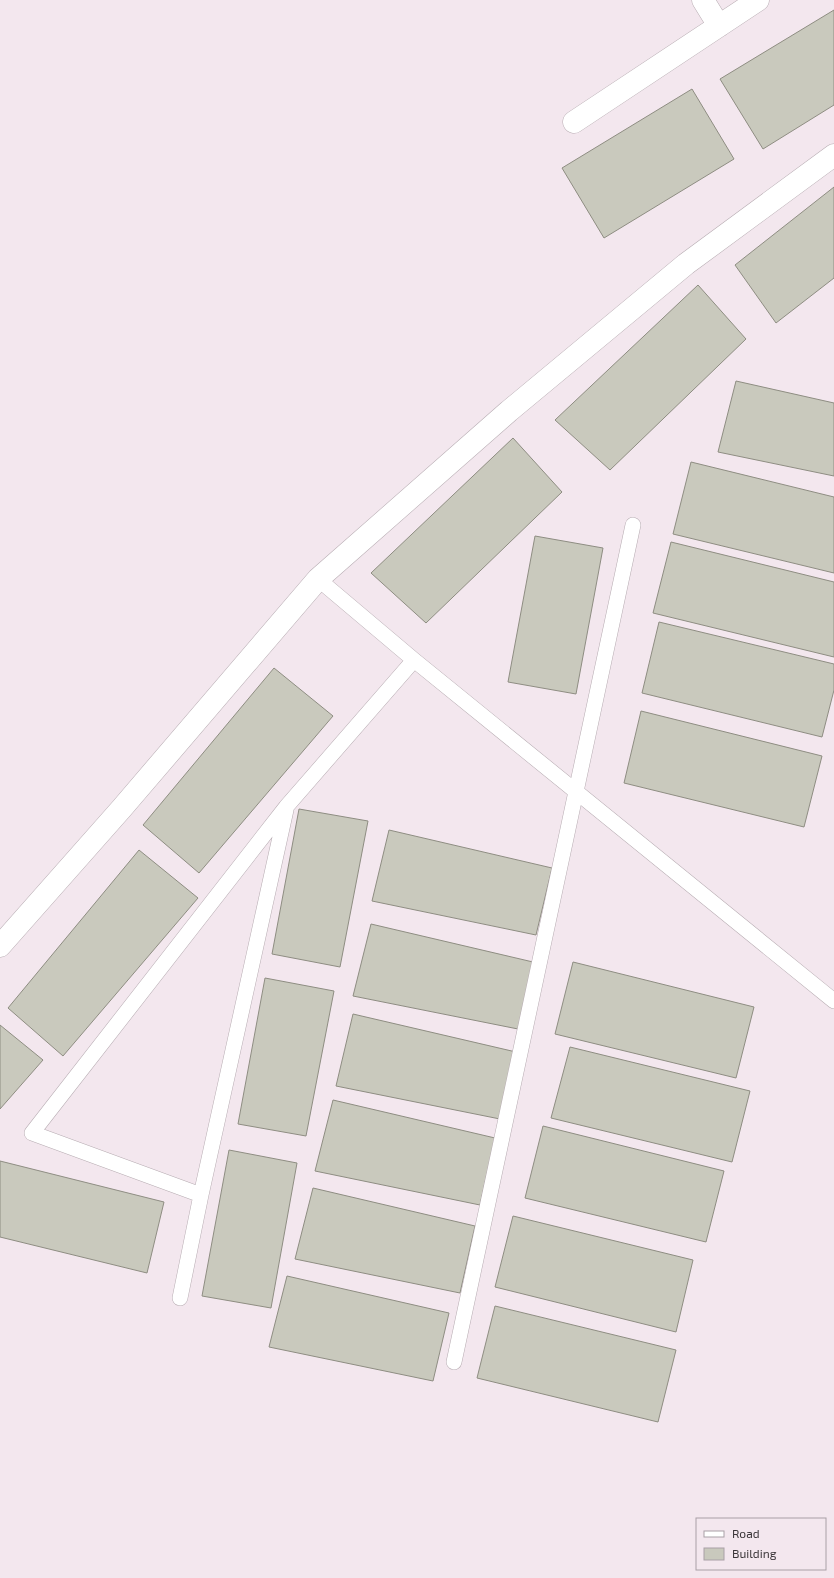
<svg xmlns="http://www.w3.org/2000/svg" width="834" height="1578" font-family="'Exo 2',sans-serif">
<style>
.building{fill:#c9c9bd;stroke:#8e8d82}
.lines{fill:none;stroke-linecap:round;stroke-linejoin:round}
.service-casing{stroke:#b7acb2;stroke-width:16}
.minor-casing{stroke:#b7acb2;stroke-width:23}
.service{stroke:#fff;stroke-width:15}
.minor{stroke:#fff;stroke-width:22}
</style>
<rect width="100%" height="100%" fill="#f3e7ee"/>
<!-- building -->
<path class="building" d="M834,10V105L763,149L720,79Z
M692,89L734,159L604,238L562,168Z
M834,187V278L776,323L735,265Z
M698,285L746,339L610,470L555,420Z
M736,381L834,403V476L718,452Z
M513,438L562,492L426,623L371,573Z
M691,462L834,497V573L673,534Z
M535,536L603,548L576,694L508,682Z
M671,542L834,582V657L653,613Z
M659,622L834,664V690L822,737L642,693Z
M274,668L333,716L199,873L143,825Z
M641,711L822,756L804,827L624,783Z
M299,809L368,821L340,967L272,954Z
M389,830L552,868L536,935L372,901Z
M139,850L198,898L63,1056L8,1008Z
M371,924L533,962L518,1029L353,996Z
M573,962L754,1007L736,1078L555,1034Z
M265,978L334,991L306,1136L238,1124Z
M353,1014L516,1052L500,1119L336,1086Z
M0,1025L43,1060L0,1109Z
M570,1047L750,1091L732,1162L551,1118Z
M333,1100L495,1138L480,1205L315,1171Z
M543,1126L724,1171L706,1242L525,1198Z
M229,1150L297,1163L271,1308L202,1296Z
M0,1161L164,1202L147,1273L0,1237Z
M313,1188L475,1226L460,1293L295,1259Z
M513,1216L693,1260L676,1332L495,1287Z
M287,1276L449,1313L433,1381L269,1347Z
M495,1306L676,1350L658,1422L477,1378Z"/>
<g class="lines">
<!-- service casing -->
<g class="service-casing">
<path id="service" d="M318,579L414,660L834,1001
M201,1195L32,1133L286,807L414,660
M180,1298L201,1195L286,810
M454,1362L633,525"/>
</g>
<!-- minor casing -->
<g class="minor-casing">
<path id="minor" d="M703,0L719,26
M574,122L758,0
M0,946L122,808L318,579L509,411L686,264L834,155"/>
</g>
<!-- service -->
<use href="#service" class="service"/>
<!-- minor -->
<use href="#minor" class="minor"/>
</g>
<!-- legend -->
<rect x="696" y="1518" width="130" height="52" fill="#f3e7ee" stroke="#a9a0a6"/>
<rect x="704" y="1531" width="20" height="6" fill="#ffffff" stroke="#a9a0a6"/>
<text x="732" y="1538" font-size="12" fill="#3b3639">Road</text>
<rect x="704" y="1548" width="20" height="12" fill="#c9c9bd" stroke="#a9a0a6"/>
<text x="732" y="1558" font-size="12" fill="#3b3639">Building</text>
</svg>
